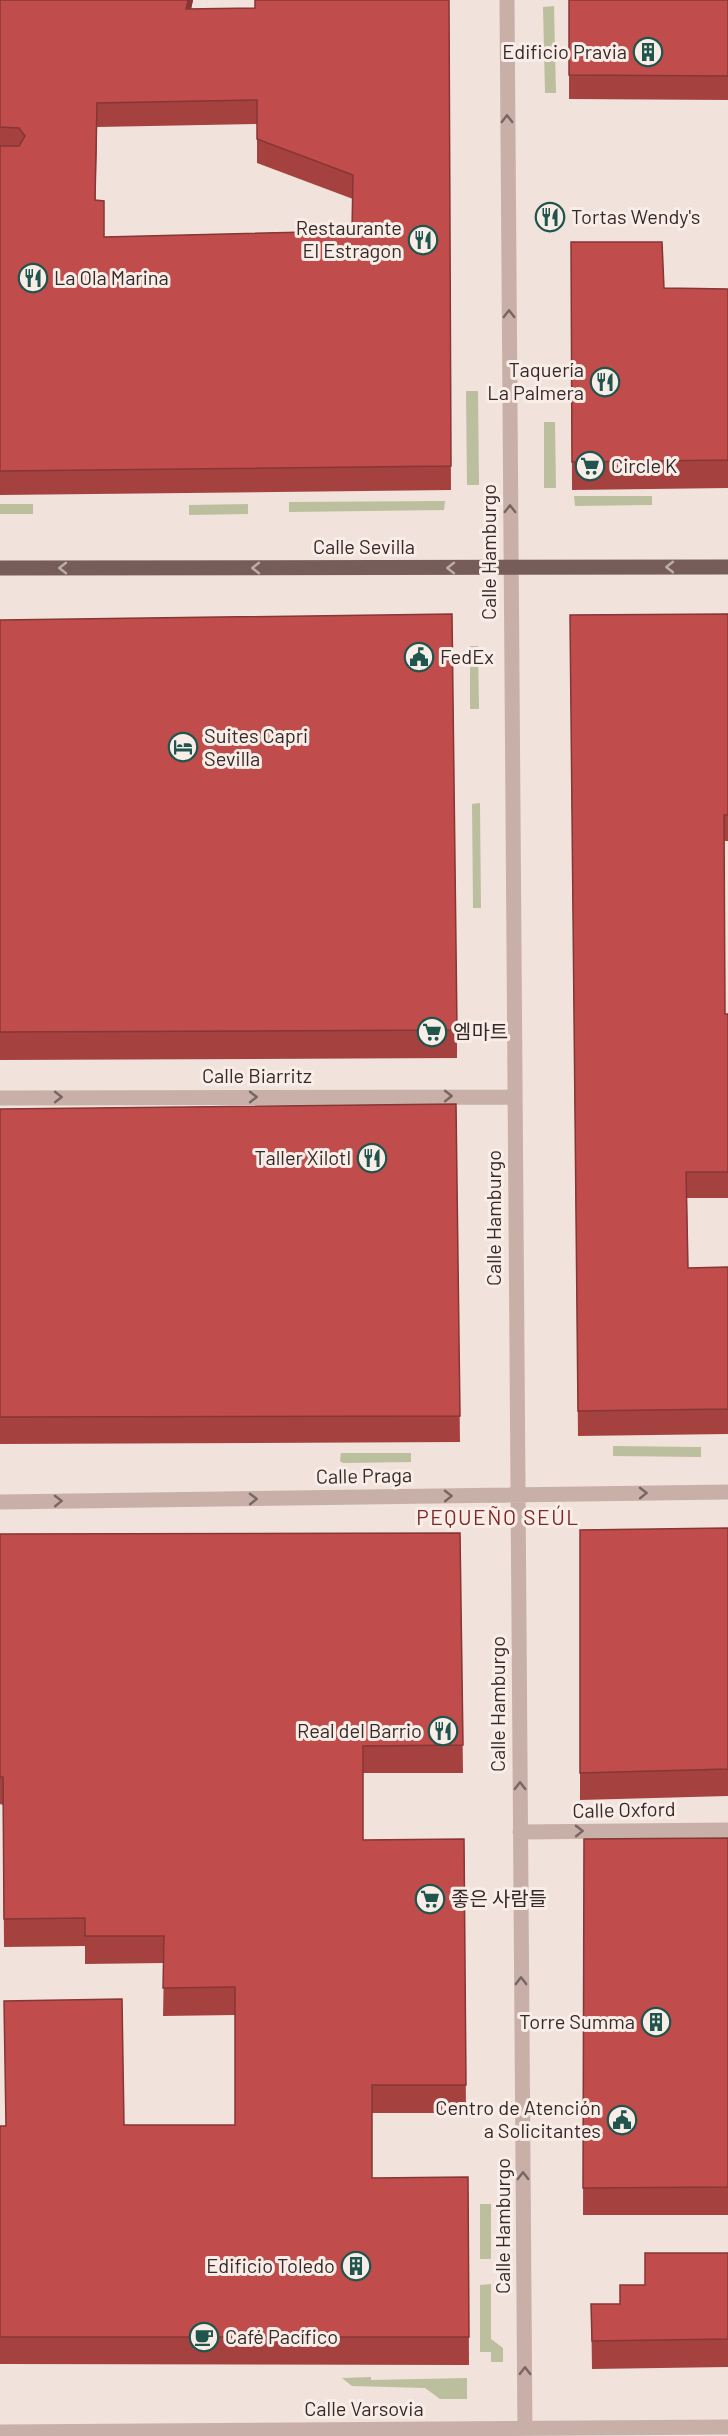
<svg xmlns="http://www.w3.org/2000/svg" width="728" height="2436" font-family="Barlow,'Noto Sans KR',sans-serif">
<style>
.green{fill:#bbbf9d}
.lines{fill:none;stroke-linecap:round;stroke-linejoin:round}
.street{stroke:#c8b0a8;stroke-width:15}
.primary{stroke:#775d5a;stroke-width:15}
.wall{fill:#a54240;fill-rule:evenodd}
.shaded-wall{fill:#863634}
.building{fill:#c04d4b;stroke:#863634;stroke-width:1.5;fill-rule:evenodd}
.oneway{stroke:#786662}
.oneway2{stroke:#beaca8}
.labels{text-anchor:middle;stroke-width:6;stroke-linejoin:round;paint-order:stroke}
.poi-label{font-size:20px;fill:#362928;stroke:#f9ede8;text-anchor:end}
.street-label{font-size:20px;fill:#362928;stroke:#f9ede8}
.neighbourhood-label{font-size:21px;letter-spacing:1.5px;fill:#812725;stroke:#f9ede8}
</style>
<rect width="100%" height="100%" fill="#f1e2dc"/>
<!-- green -->
<path class="green" d="M554,6L556,93H545L543,7Z
M466,391H478L479,485H467Z
M544,422H555L556,488H544Z
M574,496H652V505L575,506Z
M445,501L444,510L289,512V502Z
M0,504H33V514H0Z
M248,504V514L189,515V505Z
M470,646H478L479,709H470Z
M480,803L481,908H473L472,804Z
M613,1446L701,1447V1457L613,1456Z
M341,1453H411V1462L343,1463L340,1461Z
M480,2204H491V2259H480Z
M491,2284V2339L503,2348V2362H491V2352H480V2285Z
M371,2377V2380L467,2378V2399H440L425,2388L352,2386L342,2378Z"/>
<g class="lines">
<!-- street -->
<path class="street" d="M507,0L525,2436
M0,1098L514,1097
M0,1502L728,1492
M520,1832L728,1830
M0,2432L728,2427"/>
<!-- primary -->
<path class="primary" d="M0,568L728,567"/>
</g>
<!-- wall -->
<path class="wall" d="M0,0H193L191,9L255,8L449,0L451,490L0,495ZM257,124V163L353,199L352,231L104,237L95,200L97,127Z
M569,0H728V100L569,99Z
M571,242L664,288L728,289V488L572,490Z
M728,614V841H724L725,1014H728V1198H687L688,1268L728,1267V1434L578,1436L570,615Z
M0,620L457,1030V1058L0,1060Z
M456,1104L460,1442L0,1444V1109Z
M728,1528V1796L580,1800V1530Z
M460,1533L463,1773H363V1840L464,1839L466,2113H372V2178L468,2177L469,2365L0,2364V2126L235,2125V2015L163,2016L164,1963L85,1964V1946L4,1947L3,1805L0,1804V1534Z
M728,1838V2215H583L584,1839Z
M728,2253V2367L592,2369L591,2304H620V2285H645Z"/>
<!-- shaded-wall -->
<path class="shaded-wall" d="M188,0H193L186,33V9Z
M97,103V127L95,224V200Z"/>
<!-- building -->
<path class="building" d="M0,0H188L186,9L255,8V0H449L451,466L0,471V146H19L25,136L19,128L0,127ZM257,100V139L353,175L352,231L104,237V201L95,200L97,103Z
M569,0H728V76L569,75Z
M571,242H662L664,288L728,289V460L572,462Z
M452,614L457,1030L0,1032V620Z
M728,614V815H724L725,1014H728V1172H686L688,1268L728,1267V1409L578,1411L570,615Z
M456,1104L460,1416L0,1417V1109Z
M728,1528V1769L580,1773V1530Z
M460,1533L463,1745L363,1746V1840L464,1839L466,2085H372V2178L468,2177L469,2337H0V2126H6L4,2001L122,1999L124,2125H235V1987L163,1988L164,1936H85V1918L4,1919L3,1777H0V1534Z
M728,1838V2187L583,2188L584,1839Z
M645,2253H728V2339L592,2341L591,2304H620V2285H645Z"/>
<!-- one-way arrows -->
<defs><path id="oneway-chevron" d="M-2-3.5L2.5 0L-2 3.5" fill="none" stroke-width="1.6" stroke-linecap="round" stroke-linejoin="round" transform="scale(1.5)"/></defs>
<g class="oneway">
<use href="#oneway-chevron" transform="translate(507 119) rotate(-90)"/>
<use href="#oneway-chevron" transform="translate(509 314) rotate(-90)"/>
<use href="#oneway-chevron" transform="translate(510 509) rotate(-90)"/>
<use href="#oneway-chevron" transform="translate(448 1096)"/>
<use href="#oneway-chevron" transform="translate(58 1097)"/>
<use href="#oneway-chevron" transform="translate(253 1097)"/>
<use href="#oneway-chevron" transform="translate(643 1493) rotate(-1)"/>
<use href="#oneway-chevron" transform="translate(448 1496) rotate(-1)"/>
<use href="#oneway-chevron" transform="translate(253 1499) rotate(-1)"/>
<use href="#oneway-chevron" transform="translate(58 1501) rotate(-1)"/>
<use href="#oneway-chevron" transform="translate(520 1786) rotate(-90)"/>
<use href="#oneway-chevron" transform="translate(579 1831) rotate(-1)"/>
<use href="#oneway-chevron" transform="translate(521 1981) rotate(-90)"/>
<use href="#oneway-chevron" transform="translate(523 2176) rotate(-90)"/>
<use href="#oneway-chevron" transform="translate(525 2371) rotate(-90)"/>
</g>
<g class="oneway2">
<use href="#oneway-chevron" transform="translate(670 567) rotate(180)"/>
<use href="#oneway-chevron" transform="translate(63 568) rotate(180)"/>
<use href="#oneway-chevron" transform="translate(256 568) rotate(180)"/>
<use href="#oneway-chevron" transform="translate(451 568) rotate(180)"/>
</g>
<!-- icons -->
<defs>
<g id="building-ring" transform="scale(1.5)"><circle r="9.5" fill="#f9ede8" stroke="#20554d" stroke-width="1.5"/><path d="M-4-6H4V6H1V3H-1V6H-4ZM-2.5-4.3h1.7v1.8h-1.7ZM.8-4.3h1.7v1.8H.8ZM-2.5-1h1.7V.8h-1.7ZM.8-1h1.7V.8H.8Z" fill="#20554d"/></g>
<g id="restaurant-ring" transform="scale(1.5)"><circle r="9.5" fill="#f9ede8" stroke="#20554d" stroke-width="1.5"/><path d="M-5-6h1v4h1v-4h1v4h1v-4h1v5L-1.5 .5V6h-2V.5L-5-1ZM5-6V6H3V1.5H1.5Q1.5-4 5-6Z" fill="#20554d"/></g>
<g id="supermarket-ring" transform="scale(1.5)"><circle r="9.5" fill="#f9ede8" stroke="#20554d" stroke-width="1.5"/><path d="M-6-5.5h2.5l.6 2H6L4.5 2H-2.5L-4.4-4H-6ZM-1.5 3.2a1.3 1.3 0 1 0 .1 0ZM3 3.2a1.3 1.3 0 1 0 .1 0Z" fill="#20554d"/></g>
<g id="civic-ring" transform="scale(1.5)"><circle r="9.5" fill="#f9ede8" stroke="#20554d" stroke-width="1.5"/><path d="M-.6-6.5H3V-4.5H.6V-3L4-1V1h2V6H-6V1h2V-1L-.6-3ZM-1.2 2.5V6h2.4V2.5Z" fill="#20554d"/></g>
<g id="hotel-ring" transform="scale(1.5)"><circle r="9.5" fill="#f9ede8" stroke="#20554d" stroke-width="1.5"/><path d="M-6-4.5h1.5V1H6V5H4.5V3h-9V5H-6ZM-4 0a1.8 1.8 0 1 1 3.6 0ZM.5 0V-2.5h3Q6-2.5 6 0Z" fill="#20554d"/></g>
<g id="cafe-ring" transform="scale(1.5)"><circle r="9.5" fill="#f9ede8" stroke="#20554d" stroke-width="1.5"/><path d="M-5.5-4.5H6V0H3Q3 3.5 0 3.5H-2.5Q-5.5 3.5-5.5 0ZM3-3.2v2h1.7v-2ZM-6 4.5H4V6H-6Z" fill="#20554d"/></g>
</defs>
<g fill-rule="evenodd">
<use href="#building-ring" x="648" y="52"/>
<use href="#restaurant-ring" x="550" y="217"/>
<use href="#restaurant-ring" x="423" y="240"/>
<use href="#restaurant-ring" x="33" y="278"/>
<use href="#restaurant-ring" x="605" y="382"/>
<use href="#supermarket-ring" x="590" y="466"/>
<use href="#civic-ring" x="419" y="657"/>
<use href="#hotel-ring" x="183" y="747"/>
<use href="#supermarket-ring" x="432" y="1032"/>
<use href="#restaurant-ring" x="372" y="1158"/>
<use href="#restaurant-ring" x="443" y="1731"/>
<use href="#supermarket-ring" x="430" y="1899"/>
<use href="#building-ring" x="656" y="2022"/>
<use href="#civic-ring" x="622" y="2120"/>
<use href="#building-ring" x="356" y="2266"/>
<use href="#cafe-ring" x="204" y="2337"/>
</g>
<g class="labels">
<!-- poi labels -->
<g class="poi-label">
<text x="627" y="59">Edificio Pravia</text>
<text x="571" y="224" text-anchor="start">Tortas Wendy's</text>
<text x="402" y="235">Restaurante<tspan x="402" dy="23">El Estragon</tspan></text>
<text x="54" y="285" text-anchor="start">La Ola Marina</text>
<text x="584" y="377">Taquería<tspan x="584" dy="23">La Palmera</tspan></text>
<text x="611" y="473" text-anchor="start">Circle K</text>
<text x="440" y="664" text-anchor="start">FedEx</text>
<text x="204" y="743" text-anchor="start">Suites Capri<tspan x="204" dy="23">Sevilla</tspan></text>
<text x="453" y="1039" text-anchor="start">엠마트</text>
<text x="351" y="1165">Taller Xilotl</text>
<text x="422" y="1738">Real del Barrio</text>
<text x="451" y="1906" text-anchor="start">좋은 사람들</text>
<text x="635" y="2029">Torre Summa</text>
<text x="601" y="2115">Centro de Atención<tspan x="601" dy="23">a Solicitantes</tspan></text>
<text x="335" y="2273">Edificio Toledo</text>
<text x="225" y="2344" text-anchor="start">Café Pacífico</text>
</g>
<!-- street labels -->
<g class="street-label">
<text x="364" y="554">Calle Sevilla</text>
<text transform="translate(489 552) rotate(-90)" y="7">Calle Hamburgo</text>
<text x="257" y="1083">Calle Biarritz</text>
<text transform="translate(494 1218) rotate(-90)" y="7">Calle Hamburgo</text>
<text transform="translate(364 1476) rotate(-1)" y="7">Calle Praga</text>
<text transform="translate(498 1704) rotate(-90)" y="7">Calle Hamburgo</text>
<text transform="translate(624 1810) rotate(-1)" y="7">Calle Oxford</text>
<text transform="translate(503 2226) rotate(-90)" y="7">Calle Hamburgo</text>
<text x="364" y="2416">Calle Varsovia</text>
</g>
<!-- neighbourhood labels -->
<g class="neighbourhood-label">
<text x="498" y="1525">PEQUEÑO SEÚL</text>
</g>
</g>
</svg>
